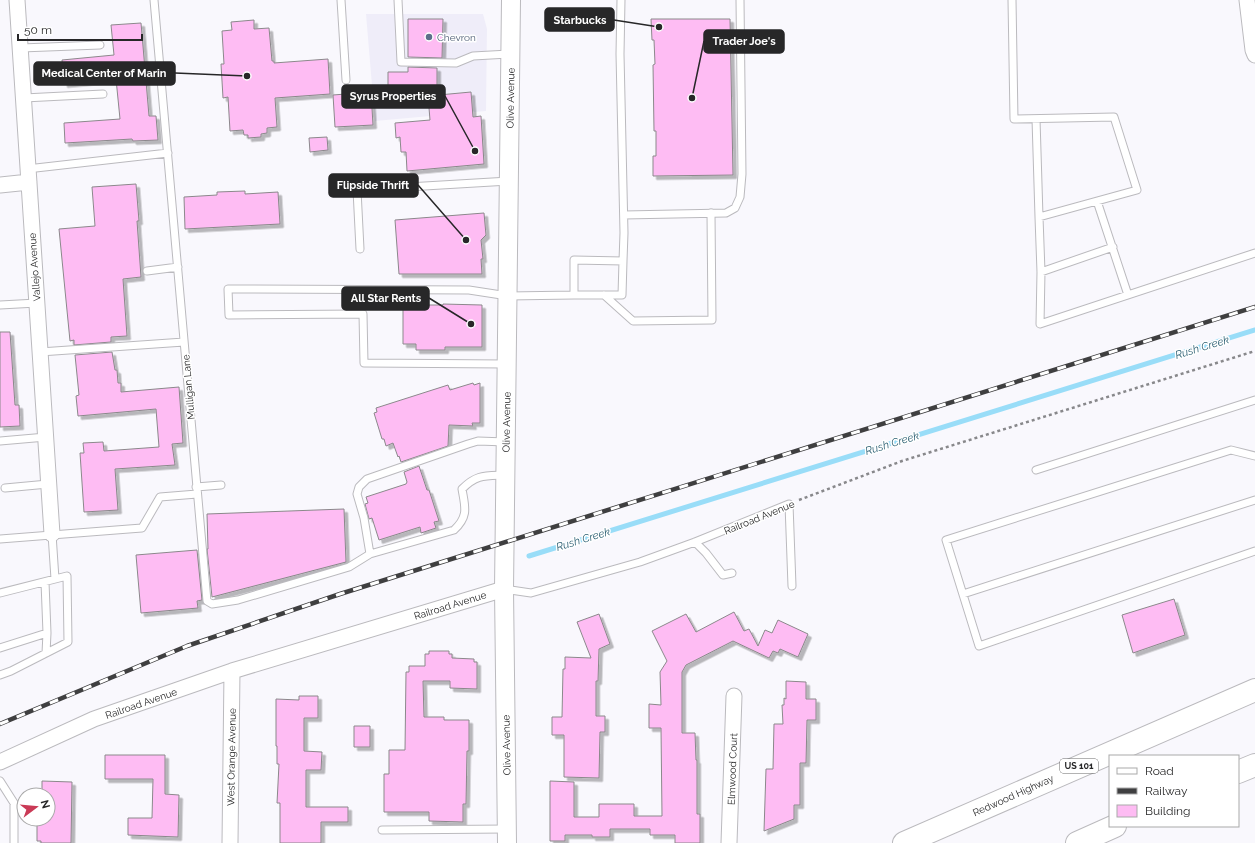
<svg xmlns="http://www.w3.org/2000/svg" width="1255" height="843" font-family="Raleway,sans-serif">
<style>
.built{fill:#efedf9}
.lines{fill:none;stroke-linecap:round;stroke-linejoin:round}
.stream{stroke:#99ddf8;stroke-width:5}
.building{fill:#febcf3;stroke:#8b888b;filter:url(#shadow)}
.service-casing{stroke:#bbbabe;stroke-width:9}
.minor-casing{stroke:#bbbabe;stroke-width:17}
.tertiary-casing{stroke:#bbbabe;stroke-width:20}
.motorway-casing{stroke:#bbbabe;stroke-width:24}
.path{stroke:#88888b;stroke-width:2.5;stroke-dasharray:3 3;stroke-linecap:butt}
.service{stroke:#fff;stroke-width:7}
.minor{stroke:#fff;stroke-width:15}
.tertiary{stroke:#fff;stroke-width:18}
.motorway{stroke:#fff;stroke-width:22}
.rail-casing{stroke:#3f3f40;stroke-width:4.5}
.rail{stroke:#fff;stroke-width:3;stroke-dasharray:9;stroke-linecap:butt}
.service-dot{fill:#5c6f8a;stroke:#fff;stroke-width:1.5}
.labels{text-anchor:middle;stroke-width:3;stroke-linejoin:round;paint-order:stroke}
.shield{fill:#fff;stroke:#686868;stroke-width:1}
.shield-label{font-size:9px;font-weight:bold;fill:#272728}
.service-label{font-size:10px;fill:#4e5e75;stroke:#fff;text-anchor:start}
.street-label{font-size:10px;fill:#272728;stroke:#fff}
.water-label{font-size:11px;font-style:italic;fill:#2a5e71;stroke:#fff}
.leader{fill:none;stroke:#272728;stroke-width:1.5}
.callout-dot{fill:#272728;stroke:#fff;stroke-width:1.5}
.callout{fill:#272728;stroke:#272728;stroke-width:1.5}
.callout-label{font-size:11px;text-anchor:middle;font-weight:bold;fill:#fff}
</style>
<defs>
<filter id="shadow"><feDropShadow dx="3.5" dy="3.5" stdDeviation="0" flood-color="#0004"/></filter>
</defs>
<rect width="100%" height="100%" fill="#f9f8fd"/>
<!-- built -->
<path class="built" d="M366,14H483L487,29L486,111L375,121Z"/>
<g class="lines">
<!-- stream -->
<path class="stream" d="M529,556L1255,330"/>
</g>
<!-- building -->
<path class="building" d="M408,19H443L442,58L408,57Z
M651,19H730L733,175L653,176V156H656V131H654L653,65L655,64L654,40H652Z
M254,20V29L269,28L272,61H274V63L328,59L330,94L275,98L277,127L267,128V133L261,134V137L248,138V135H244L243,130L230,131L228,97L223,98L221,64H224L222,31L232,30L231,22Z
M141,23L149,116H156L158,140L133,141L132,139L65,143L64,123L120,119L116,79L64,84L62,60L114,55L111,25Z
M408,67L437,68V94H388V72H408Z
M371,92L373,125L335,127L333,95Z
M471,92L473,117L481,116L484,164L407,171L406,152H401L400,137L396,138L395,123L430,120L428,96Z
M327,137L328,150L310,152L309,138Z
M136,184L139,221H137L141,277L123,279L127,336L111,337V342L74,345V340L70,341L59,229L95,226L92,187Z
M245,191V194L278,192L280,224L185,229L184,197L217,195V192Z
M484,213L486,235L481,240L483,259H481L482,274H399L395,220Z
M443,304L482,305V347H445V350H416V344H403V305H443Z
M0,332H10L15,405H19L20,426L0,427Z
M112,352L115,370H117L118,383H121V392L179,387L183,443L172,444L175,465L115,469L118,510L84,512L80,453H84L83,443L103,442L104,451L159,447L156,409L78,416L76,396L79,395L75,355Z
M473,383L474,385L480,383V423H472L473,426L449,425L448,446L401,462L399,456L398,457L393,443L386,446L384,439H382L374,413L377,412L376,408L448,385L450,390Z
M419,466L427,490H429L439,521L434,522L436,528L421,533L420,527L379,540L372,518L369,519L365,504L368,503L366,497L406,484L407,482L404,472Z
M344,509L346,562L212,597L207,549H208L207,514Z
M197,550L202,600L197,601L198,608L141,613L136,555Z
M1174,599L1185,635L1133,653L1122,615Z
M734,612L744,631L749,629L758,646L765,630L772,633L778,620L808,634L798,657L780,649L778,653L773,651L769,658L733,641L686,665L682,672V733H695L696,760H697V814H700V843H675V835H650V829H610V837H592V835H565V841H550V781L574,782V817H599V804H634V816H662L661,728H649V704L661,705L660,672L667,661L652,631L686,614L696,632Z
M599,614L610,644L599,649L598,681H596V716H605V732H600L599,778L564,777V735H552V717H562L563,669H565V657L591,658L577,622Z
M429,651H449V654H452V658L474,659V662H477V689L450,688V681H423L424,717H444V720H469V751H467L466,804H463V822L429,821V812H384V774H389V750H405L406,672H409V666H425V654H429Z
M786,681L806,682V699H816V720H807L806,763H800V805H794V819L764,831L766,769H773L774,724H783L782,705H784V698L786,699Z
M299,696H318V718H304V751L322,752L321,770H306V807H348V822H321V843H280V803H277L279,764H277V746H276V699L299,700Z
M354,726H370V747H354Z
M105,755H165V794L179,795L178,837L128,835V818H152L153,779H105Z
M42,781L72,782L71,843H41V841H37V819H48V795H37V792H42Z"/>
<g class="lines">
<!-- service casing -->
<g class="service-casing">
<path id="service" d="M154,0L207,601L212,604L238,600L349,567L370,554
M341,0L346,80
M398,0L401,62L456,63L473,56L509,54
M1012,0L1014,119L1114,117L1137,190L1039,217L1036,119
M21,48L100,45
M24,98L103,94
M27,169L168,153
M1097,201L1128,295
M624,215L726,213L735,208L740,197L742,174L740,0
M1039,217L1041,272L1040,324L1255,253
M360,249L357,190L509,181
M147,271L178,267
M1041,272L1113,247
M574,295H622L623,261
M604,295L633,321L712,320L711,213
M0,305L37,303
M40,352L184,342
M506,364L364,363L363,314L229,315L228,289L469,290L508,296L574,295V260L623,261L624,233L620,54L621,0
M0,441L46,437
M1255,456L1231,450L946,540L979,646L1255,551
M1036,470L1255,400
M506,475C485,476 477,474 462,489C465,507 469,516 454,530L370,554L364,518L357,494L359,487L367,479L468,444L478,441L506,442
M196,487L221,485
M5,488L48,484
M52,534L55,579
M0,539C48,535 95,532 142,528L160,497L197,494
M695,542L706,553L723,575L732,573
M504,589L531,593L640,562L695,542L789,504L792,586
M0,593L67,576L68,642L11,671L0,675
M963,594L1255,500
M0,648L47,633L45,582
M46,653L47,633
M0,781L14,803V843
M382,830L507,829"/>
</g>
<!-- minor casing -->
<g class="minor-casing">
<path id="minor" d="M17,0L52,534
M1247,0L1253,50L1255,55
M0,185L29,182
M0,762L94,719L232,671L504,589
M230,843L232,671
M729,843L734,696"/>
</g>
<!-- tertiary casing -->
<g class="tertiary-casing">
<path id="tertiary" d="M507,843L504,589L511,0"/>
</g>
<!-- motorway casing -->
<g class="motorway-casing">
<path id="motorway" d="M1238,772L1255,765
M904,843L1255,690
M1077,843L1115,826"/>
</g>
<!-- path -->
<path class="path" d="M799,500L902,461L1255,351"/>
<!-- service -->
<use href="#service" class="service"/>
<!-- minor -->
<use href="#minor" class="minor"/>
<!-- tertiary -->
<use href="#tertiary" class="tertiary"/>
<!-- motorway -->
<use href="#motorway" class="motorway"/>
<!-- rail casing -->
<g class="rail-casing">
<path id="rail" d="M0,724L187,646L340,594L1255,307"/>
</g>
<!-- rail -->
<use href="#rail" class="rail"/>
</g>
<!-- markers -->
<circle class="service-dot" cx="429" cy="37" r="4"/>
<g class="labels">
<!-- shield labels -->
<rect class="shield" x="1060" y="759" width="38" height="14" rx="3"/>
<g class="shield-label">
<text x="1079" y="769">US 101</text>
</g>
<!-- service labels -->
<g class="service-label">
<text x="437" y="41">Chevron</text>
</g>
<!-- street labels -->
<g class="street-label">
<text transform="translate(510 98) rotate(-89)" y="4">Olive Avenue</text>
<text transform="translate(34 267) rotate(-94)" y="4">Vallejo Avenue</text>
<text transform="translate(188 387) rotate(-95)" y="4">Mulligan Lane</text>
<text transform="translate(506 422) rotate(-89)" y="4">Olive Avenue</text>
<text transform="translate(759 517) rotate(-22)" y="4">Railroad Avenue</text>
<text transform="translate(450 605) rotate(-17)" y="4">Railroad Avenue</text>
<text transform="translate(141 703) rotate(-19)" y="4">Railroad Avenue</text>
<text transform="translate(506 745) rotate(-91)" y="4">Olive Avenue</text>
<text transform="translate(231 757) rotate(-89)" y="4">West Orange Avenue</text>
<text transform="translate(732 769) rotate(-88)" y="4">Elmwood Court</text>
<text transform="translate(1013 795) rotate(-24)" y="4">Redwood Highway</text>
</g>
<!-- water labels -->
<g class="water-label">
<text transform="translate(1202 347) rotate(-17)" y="4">Rush Creek</text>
<text transform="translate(892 443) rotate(-17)" y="4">Rush Creek</text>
<text transform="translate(583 539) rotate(-17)" y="4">Rush Creek</text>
</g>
</g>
<!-- callouts -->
<path class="leader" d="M659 27L614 20M692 98L704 41M247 76L175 73M475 151L445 96M466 240L418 185M471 324L429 298"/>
<g class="callout-dot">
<circle cx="659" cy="27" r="4"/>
<circle cx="692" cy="98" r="4"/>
<circle cx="247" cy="76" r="4"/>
<circle cx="475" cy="151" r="4"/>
<circle cx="466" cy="240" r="4"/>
<circle cx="471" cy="324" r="4"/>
</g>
<g class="callout">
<rect x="545" y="8" width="69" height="23" rx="4"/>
<rect x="704" y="30" width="80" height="23" rx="4"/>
<rect x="34" y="62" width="141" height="23" rx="4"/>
<rect x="342" y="85" width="103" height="23" rx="4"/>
<rect x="329" y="174" width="89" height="23" rx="4"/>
<rect x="342" y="287" width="87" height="23" rx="4"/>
</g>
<g class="callout-label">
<text x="580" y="24">Starbucks</text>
<text x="744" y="45">Trader Joe's</text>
<text x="104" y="77">Medical Center of Marin</text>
<text x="393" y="100">Syrus Properties</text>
<text x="373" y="189">Flipside Thrift</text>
<text x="386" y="302">All Star Rents</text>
</g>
<!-- legend -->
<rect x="1109" y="755" width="130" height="72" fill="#ffffff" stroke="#a9a9a9"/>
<rect x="1117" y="768" width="20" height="6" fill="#ffffff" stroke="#a9a9a9"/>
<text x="1145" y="775" font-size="12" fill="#272728">Road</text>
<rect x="1117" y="788" width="20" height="6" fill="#3f3f40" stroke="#a9a9a9"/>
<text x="1145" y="795" font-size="12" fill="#272728">Railway</text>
<rect x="1117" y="805" width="20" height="12" fill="#febcf3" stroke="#a9a9a9"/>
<text x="1145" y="815" font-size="12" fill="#272728">Building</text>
<!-- north arrow -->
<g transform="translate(36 807) rotate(74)"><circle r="19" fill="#ffffff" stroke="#a9a9a9"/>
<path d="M0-3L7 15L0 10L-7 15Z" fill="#ca3a56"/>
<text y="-6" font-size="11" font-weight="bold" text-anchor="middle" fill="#272728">N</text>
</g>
<!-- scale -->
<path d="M18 34v6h124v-6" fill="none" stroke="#272728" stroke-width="2"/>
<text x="24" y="34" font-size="12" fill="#272728" stroke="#ffffff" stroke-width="3" paint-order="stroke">50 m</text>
</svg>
